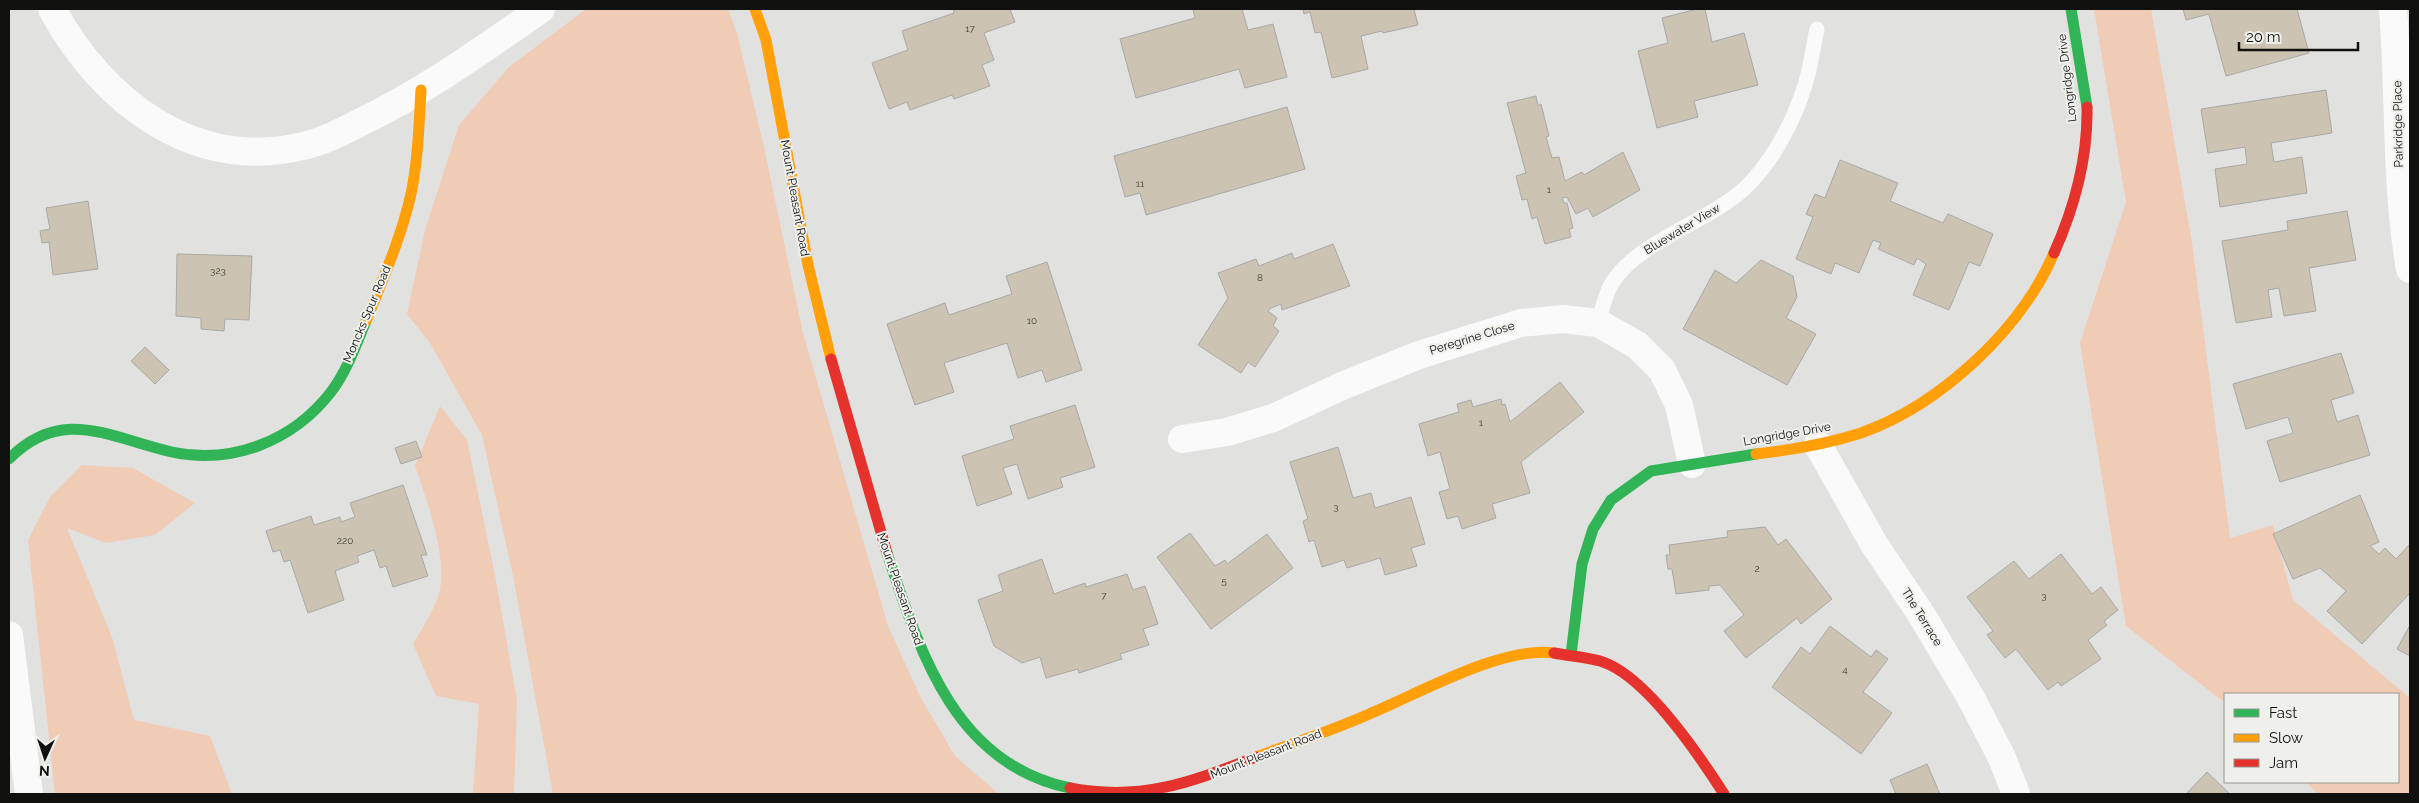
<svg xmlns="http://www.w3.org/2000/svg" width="2419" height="803" font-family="Raleway,sans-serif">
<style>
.green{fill:#f0ccb7}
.building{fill:#ccc3b2;stroke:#a8a8a7}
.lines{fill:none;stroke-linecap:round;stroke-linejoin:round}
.lane{stroke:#fafafa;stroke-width:15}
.street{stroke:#fafafa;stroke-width:28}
.fast{stroke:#30b455;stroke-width:11}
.slow{stroke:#ff9f0a;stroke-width:11}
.jam{stroke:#e5322d;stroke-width:11}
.labels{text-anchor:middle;stroke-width:4;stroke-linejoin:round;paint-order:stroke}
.number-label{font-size:10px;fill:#3f3d38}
.street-label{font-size:12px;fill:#10100f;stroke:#eff0eb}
</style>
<rect width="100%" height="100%" fill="#e1e1df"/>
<!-- green -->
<path class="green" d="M586,9H728L737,33L764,147L803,333L888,626L921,698L955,756L999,794H553L513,576L482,435L430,343L407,314L425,230L459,125L509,67Z
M2094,9H2151L2192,242L2230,538L2273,525L2293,600L2410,698V794H2318L2306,782H2398V694H2225V703L2126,626L2080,343L2126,202Z
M440,406L467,440L495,575L517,700L514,794H473L479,704L436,696L413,644C421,630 431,615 437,600C451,565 427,501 415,466Z
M82,465L133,468L195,503L155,535L106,543L67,528L112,637L134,720L210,736L232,794H55L28,540L50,497Z"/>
<!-- building -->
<path class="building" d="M953,9H1010L1015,22L984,33L994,60L982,65L990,86L954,99L952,95L910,110L907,102L889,109L872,63L908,50L902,31L954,13Z
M1193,9H1242L1248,30L1273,24L1287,77L1245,88L1239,69L1136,98L1120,39L1195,18Z
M1303,9H1414L1418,25L1383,33L1382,31L1361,36L1368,69L1332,78L1321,32L1315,33L1310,12L1304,14Z
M1697,9H1705L1712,42L1744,33L1758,85L1694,101L1698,117L1657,128L1638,51L1668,43L1662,18Z
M2183,9H2297L2309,53L2226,76L2209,14L2186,20Z
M2326,90L2332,133L2271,143L2274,162L2302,157L2307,193L2220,207L2215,169L2247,164L2245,147L2208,153L2201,109Z
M1536,96L1538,106L1541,104L1549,136L1546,137L1552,158L1559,157L1565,181L1582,172L1584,175L1623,152L1640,190L1593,217L1588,208L1576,214L1567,197L1562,198L1564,203H1567L1573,228L1569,229L1571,237L1545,244L1537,217L1532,219L1527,199L1522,200L1516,176L1526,173L1507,103Z
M1287,107L1305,169L1146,215L1140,193L1125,197L1114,156Z
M1840,160L1898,183L1890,201L1943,223L1948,214L1993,234L1980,266L1969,262L1949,310L1913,295L1926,264L1917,258L1914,265L1878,249L1881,243L1873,240L1859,273L1835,263L1831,274L1796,259L1813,217L1806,214L1815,194L1825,198Z
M88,201L98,269L53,275L49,242L42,243L40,231L50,229L46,208Z
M2347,211L2356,260L2309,268L2316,311L2284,316L2279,288L2268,290L2272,317L2236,323L2222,241L2288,230L2287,221Z
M1333,244L1350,286L1282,310L1281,304L1271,308L1268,311L1277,318L1273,326L1279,331L1255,367L1248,362L1241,373L1198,345L1228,298L1218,273L1256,259L1259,266L1292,253L1294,259Z
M177,254L252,256L249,320L225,319L224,331L201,329V318L176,316Z
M1761,260L1793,276L1797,297L1786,318L1816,334L1787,385L1683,329L1715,270L1736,283Z
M1047,262L1082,370L1046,382L1042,370L1018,378L1007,343L944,363L954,392L915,405L887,324L945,303L949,315L1012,294L1006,276Z
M145,347L169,370L155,384L131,361Z
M2341,353L2354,393L2331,400L2337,422L2358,415L2370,455L2280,482L2267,441L2293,433L2288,417L2246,429L2233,384Z
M1560,382L1584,412L1521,462L1530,493L1492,504L1496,518L1462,529L1458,516L1447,519L1439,492L1450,489L1440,452L1428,456L1419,424L1459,412L1457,404L1471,400L1473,407L1501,399L1502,405L1505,404L1510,422Z
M1075,405L1095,467L1060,478L1063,487L1028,499L1017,464L1003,468L1012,494L977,506L962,456L1014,439L1010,426Z
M416,441L422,457L401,464L395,448Z
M1338,447L1353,498L1371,493L1375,508L1411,497L1425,544L1411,548L1417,566L1385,575L1380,558L1347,568L1344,560L1322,567L1314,540L1309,542L1303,521L1308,519L1290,462Z
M403,485L427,555H421L428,576L393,587L386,566L380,568L374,550L357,556L359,562L335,571L344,600L308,613L290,560L284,562L280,550L273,552L266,531L311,516L314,525L340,517L341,522L355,517L350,503Z
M2360,495L2379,542L2370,546L2379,554L2385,548L2396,559L2410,544V593L2362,644L2327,611L2346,591L2320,568L2293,579L2273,534Z
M1765,527L1778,545L1786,539L1832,599L1801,624L1797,618L1746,658L1724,631L1744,615L1720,585L1709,586V590L1676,594L1672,569H1668L1666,555H1670L1669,545L1728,537L1727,531Z
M1190,533L1215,566L1225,560L1227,564L1267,534L1293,568L1211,629L1157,557Z
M2061,554L2092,594L2101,587L2118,610L2104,621L2107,625L2088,640L2101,659L2061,686L2058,682L2048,690L2016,649L2005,658L1987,635L1993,631L1967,597L2014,561L2029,579Z
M1042,559L1054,594L1085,583L1086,587L1127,574L1133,590L1145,586L1158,624L1143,629L1149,645L1120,654L1122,659L1079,673L1078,669L1046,678L1040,657L1022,663L994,646L978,600L1003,591L998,575Z
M2410,625V656L2397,649Z
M1830,626L1871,657L1876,650L1888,659L1863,692L1892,713L1861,754L1772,687L1801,647L1810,654Z
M1927,764L1940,794H1896L1890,780Z
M2207,772L2230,794H2186Z"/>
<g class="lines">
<!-- lane -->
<path class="lane" d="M1598,323C1602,310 1605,295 1612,283C1637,242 1706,223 1744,189C1772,163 1794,121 1805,85C1811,67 1813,47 1817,29"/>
<!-- street -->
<path class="street" d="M52,9C103,103 196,174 307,145C325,141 343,131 359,123C424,92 482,50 541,9
M2393,9C2400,96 2395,183 2410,269
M1182,439L1227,432L1273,418L1342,386L1419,355L1521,323L1563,319L1598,323L1637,345L1662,370L1679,405L1692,464
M1818,445L1874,544L1921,614L1971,698L2002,758L2016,794
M9,635L29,794"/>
<!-- fast -->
<path class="fast" d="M2071,9L2087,107
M9,459C62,405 110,438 172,452C232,465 293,441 331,392C347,371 356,345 366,321
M887,553C920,652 954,764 1070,788
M1571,655L1582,564L1593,529L1611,500L1651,471L1756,454"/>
<!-- slow -->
<path class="slow" d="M755,9L766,40L808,265L831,359
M366,321C383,279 401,238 411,194C418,160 419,125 421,90
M1756,454C1791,450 1827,444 1861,433C1940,405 2021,330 2054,253
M1256,757C1293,743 1331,731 1367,715C1416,695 1503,645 1554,653"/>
<!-- jam -->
<path class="jam" d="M2054,253C2075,206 2088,159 2087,107
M831,359L887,553
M1554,653C1569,656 1586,657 1600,661C1645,674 1699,755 1724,794
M1070,788C1141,802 1191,782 1256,757"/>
</g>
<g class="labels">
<!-- number labels -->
<g class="number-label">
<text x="970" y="32">17</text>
<text x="1140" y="187">11</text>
<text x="1549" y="193">1</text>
<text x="218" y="274">323</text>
<text x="1260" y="281">8</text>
<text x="1032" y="324">10</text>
<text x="1481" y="426">1</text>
<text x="1336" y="510">3</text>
<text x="345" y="544">220</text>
<text x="1757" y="572">2</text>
<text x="1224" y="584">5</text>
<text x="1104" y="599">7</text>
<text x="2044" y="599">3</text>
<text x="1845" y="673">4</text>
</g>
<!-- street labels -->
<g class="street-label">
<text transform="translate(2067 78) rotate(-97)" y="4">Longridge Drive</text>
<text transform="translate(2398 124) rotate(-91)" y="4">Parkridge Place</text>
<text transform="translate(795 198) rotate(80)" y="4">Mount Pleasant Road</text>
<text transform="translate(1682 229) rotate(-31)" y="4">Bluewater View</text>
<text transform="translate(367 314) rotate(-67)" y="4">Moncks Spur Road</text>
<text transform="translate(1472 338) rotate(-17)" y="4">Peregrine Close</text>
<text transform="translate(1787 434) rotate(-10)" y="4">Longridge Drive</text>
<text transform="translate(900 589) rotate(71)" y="4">Mount Pleasant Road</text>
<text transform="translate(1922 617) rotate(58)" y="4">The Terrace</text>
<text transform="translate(1266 754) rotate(-21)" y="4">Mount Pleasant Road</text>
</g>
</g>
<!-- border -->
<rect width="2419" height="803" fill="none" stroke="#10100f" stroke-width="20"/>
<!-- legend -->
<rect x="2224" y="693" width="175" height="90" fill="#eff0eb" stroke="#969693"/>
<rect x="2234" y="709" width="25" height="8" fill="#30b455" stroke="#969693"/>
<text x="2269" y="718" font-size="15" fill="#10100f">Fast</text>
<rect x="2234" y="734" width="25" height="8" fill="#ff9f0a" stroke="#969693"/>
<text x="2269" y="743" font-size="15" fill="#10100f">Slow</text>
<rect x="2234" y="759" width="25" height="8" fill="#e5322d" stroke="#969693"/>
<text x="2269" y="768" font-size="15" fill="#10100f">Jam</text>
<!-- north arrow -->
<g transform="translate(45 758) rotate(183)" stroke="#eff0eb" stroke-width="4" paint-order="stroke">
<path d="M0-4L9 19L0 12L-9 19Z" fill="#10100f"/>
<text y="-8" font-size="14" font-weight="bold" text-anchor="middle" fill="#10100f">N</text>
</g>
<!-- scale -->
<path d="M2239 42v8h119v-8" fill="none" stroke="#10100f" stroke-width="2.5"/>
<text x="2246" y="42" font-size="15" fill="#10100f" stroke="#eff0eb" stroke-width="4" paint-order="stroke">20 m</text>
</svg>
